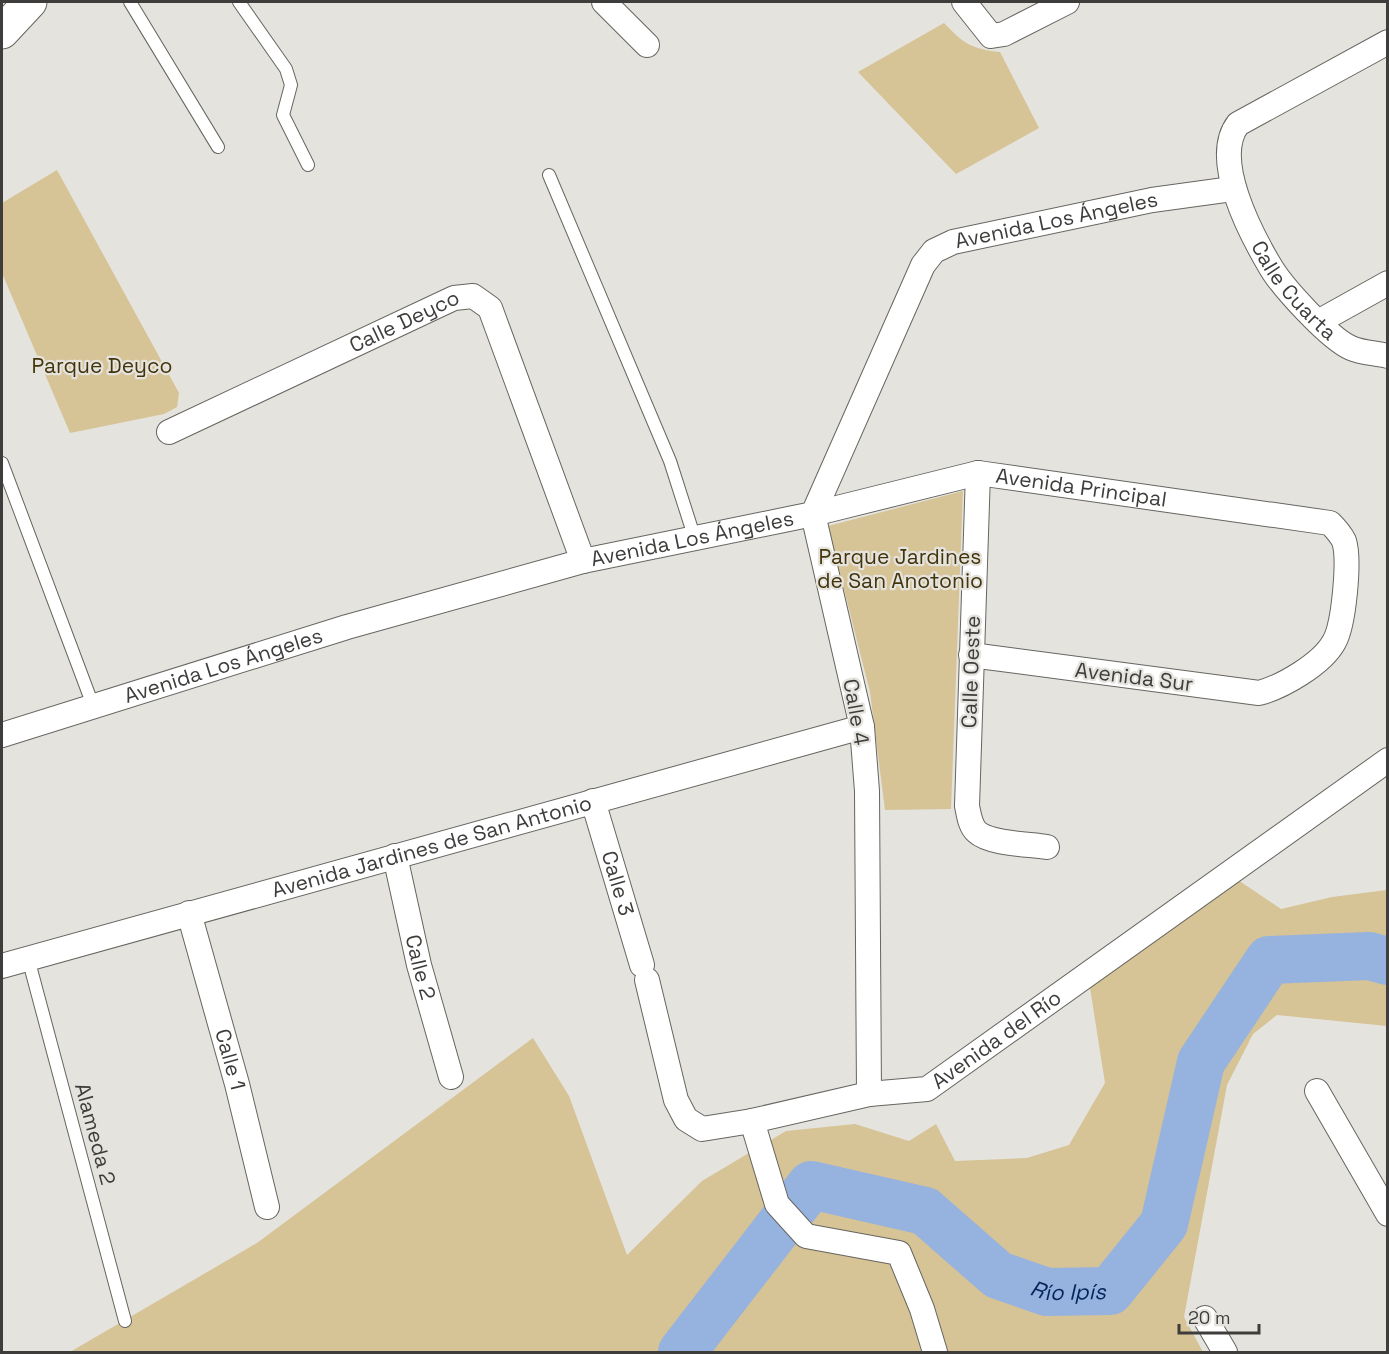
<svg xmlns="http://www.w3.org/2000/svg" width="1389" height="1354" font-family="'Space Grotesk',sans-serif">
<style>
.green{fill:#d6c396}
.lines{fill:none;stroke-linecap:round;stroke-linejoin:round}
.river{stroke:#96b2df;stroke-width:48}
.service-casing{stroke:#666560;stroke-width:14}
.minor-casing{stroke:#666560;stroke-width:26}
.secondary-casing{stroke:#666560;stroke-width:35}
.service{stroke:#fff;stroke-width:12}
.minor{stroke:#fff;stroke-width:24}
.secondary{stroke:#fff;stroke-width:33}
.labels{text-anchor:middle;stroke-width:4.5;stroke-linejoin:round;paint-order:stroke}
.street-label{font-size:21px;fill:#3e3d3b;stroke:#e5e3de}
.park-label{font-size:21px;fill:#44340a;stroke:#e5e3de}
.water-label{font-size:22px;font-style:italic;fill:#04265a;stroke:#e5e3de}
</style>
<rect width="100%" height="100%" fill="#e5e3de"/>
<!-- green -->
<path class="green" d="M944,23C963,43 971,49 1000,52L1039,128L956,174L858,72Z
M57,170L179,393L177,407L164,414L70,433L2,273V203Z
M963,491L951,809L885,810L870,692L828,526Z
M1235,878L1281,909L1332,897L1387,890V1026L1277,1015L1253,1034L1227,1085L1184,1317L1203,1352H70L257,1243L533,1038L569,1096L627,1255L702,1181L786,1131L855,1124L909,1141L936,1124L955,1161L1027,1158L1069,1145L1105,1083L1088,975Z"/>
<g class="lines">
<!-- river -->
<path class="river" id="s1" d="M682,1352L811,1185L925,1211L998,1275L1047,1292L1110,1291L1164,1224L1201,1062L1269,960L1369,956L1388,961"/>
<!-- service casing -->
<g class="service-casing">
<path id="service" d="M130,2L218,147
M239,2L286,69L291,85L283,115L308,165
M549,175L670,461L695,539
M2,463L94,708
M28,958L125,1321"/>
</g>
<!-- minor casing -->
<g class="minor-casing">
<g id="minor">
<path d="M604,2L647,45"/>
<path d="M964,2L991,36L1004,34L1067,2"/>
<path id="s2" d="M1388,42L1238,124C1211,159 1251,234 1270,266C1282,287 1330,339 1351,348C1362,353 1376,353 1388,356"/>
<path d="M1318,322L1388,283"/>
<path id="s3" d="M169,432L454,298L473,296L490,308L583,561"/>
<path d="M978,473L967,806C969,815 970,826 977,832C990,844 1029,844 1047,847"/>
<path id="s4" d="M2,735L347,627L583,561L813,514L923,265L934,251L953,242L1152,200L1232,189"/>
<path id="s5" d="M593,801L642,965"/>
<path id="s6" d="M395,856L419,965L451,1077"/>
<path id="s7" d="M189,913L237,1084L267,1207"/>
<path id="s8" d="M2,966L862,727"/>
<path id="s9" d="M647,980L676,1100L686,1119L702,1129L752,1121L869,1094L927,1089L1388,760"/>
<path d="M1317,1091L1388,1214"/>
<path id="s10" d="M869,1094L867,791L862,727L813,514L978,473L1330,523C1335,528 1341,535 1344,541C1350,559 1344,625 1334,642C1322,664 1282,687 1259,693L971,655"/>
<path d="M752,1121L777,1204L806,1236L899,1253L922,1309L935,1352"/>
<path d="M1205,1318L1225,1352"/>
</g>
</g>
<!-- secondary casing -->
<g class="secondary-casing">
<path id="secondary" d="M2,32L30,2"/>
</g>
<!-- service -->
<use href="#service" class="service"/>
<!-- minor -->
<use href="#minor" class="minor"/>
<!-- secondary -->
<use href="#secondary" class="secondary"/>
</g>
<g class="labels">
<!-- street labels -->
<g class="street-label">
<text dy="7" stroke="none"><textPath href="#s4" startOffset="1258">Avenida Los Ángeles</textPath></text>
<text dy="7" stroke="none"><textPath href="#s2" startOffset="357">Calle Cuarta</textPath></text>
<text dy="7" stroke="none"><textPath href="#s3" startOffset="260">Calle Deyco</textPath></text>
<text dy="7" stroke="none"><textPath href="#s10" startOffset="860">Avenida Principal</textPath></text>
<text dy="7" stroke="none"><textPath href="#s4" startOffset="718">Avenida Los Ángeles</textPath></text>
<text dy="7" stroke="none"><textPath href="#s4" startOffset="232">Avenida Los Ángeles</textPath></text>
<text transform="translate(971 672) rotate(-88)" y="7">Calle Oeste</text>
<text transform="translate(1134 677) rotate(7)" y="7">Avenida Sur</text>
<text transform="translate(856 712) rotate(80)" y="7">Calle 4</text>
<text dy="7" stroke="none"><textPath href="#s8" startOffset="446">Avenida Jardines de San Antonio</textPath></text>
<text dy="7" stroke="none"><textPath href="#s5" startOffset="86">Calle 3</textPath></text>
<text dy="7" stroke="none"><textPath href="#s6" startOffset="114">Calle 2</textPath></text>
<text dy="7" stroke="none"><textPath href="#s9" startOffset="478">Avenida del Río</textPath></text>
<text dy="7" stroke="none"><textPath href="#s7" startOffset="152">Calle 1</textPath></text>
<text transform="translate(95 1134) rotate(75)" y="7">Alameda 2</text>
</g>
<!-- park labels -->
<g class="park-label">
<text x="102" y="373">Parque Deyco</text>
<text x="900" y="564">Parque Jardines<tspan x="900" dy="24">de San Anotonio</tspan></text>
</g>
<!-- water labels -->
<g class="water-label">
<text dy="8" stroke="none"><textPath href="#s1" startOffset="498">Río Ipís</textPath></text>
</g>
</g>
<!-- border -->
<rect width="1389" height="1354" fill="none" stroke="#3e3d3b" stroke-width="6"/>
<!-- scale -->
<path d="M1179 1324v9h80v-9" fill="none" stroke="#3e3d3b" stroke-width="3"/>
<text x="1188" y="1324" font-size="18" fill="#3e3d3b" stroke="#e5e3de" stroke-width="4.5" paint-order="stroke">20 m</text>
</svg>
